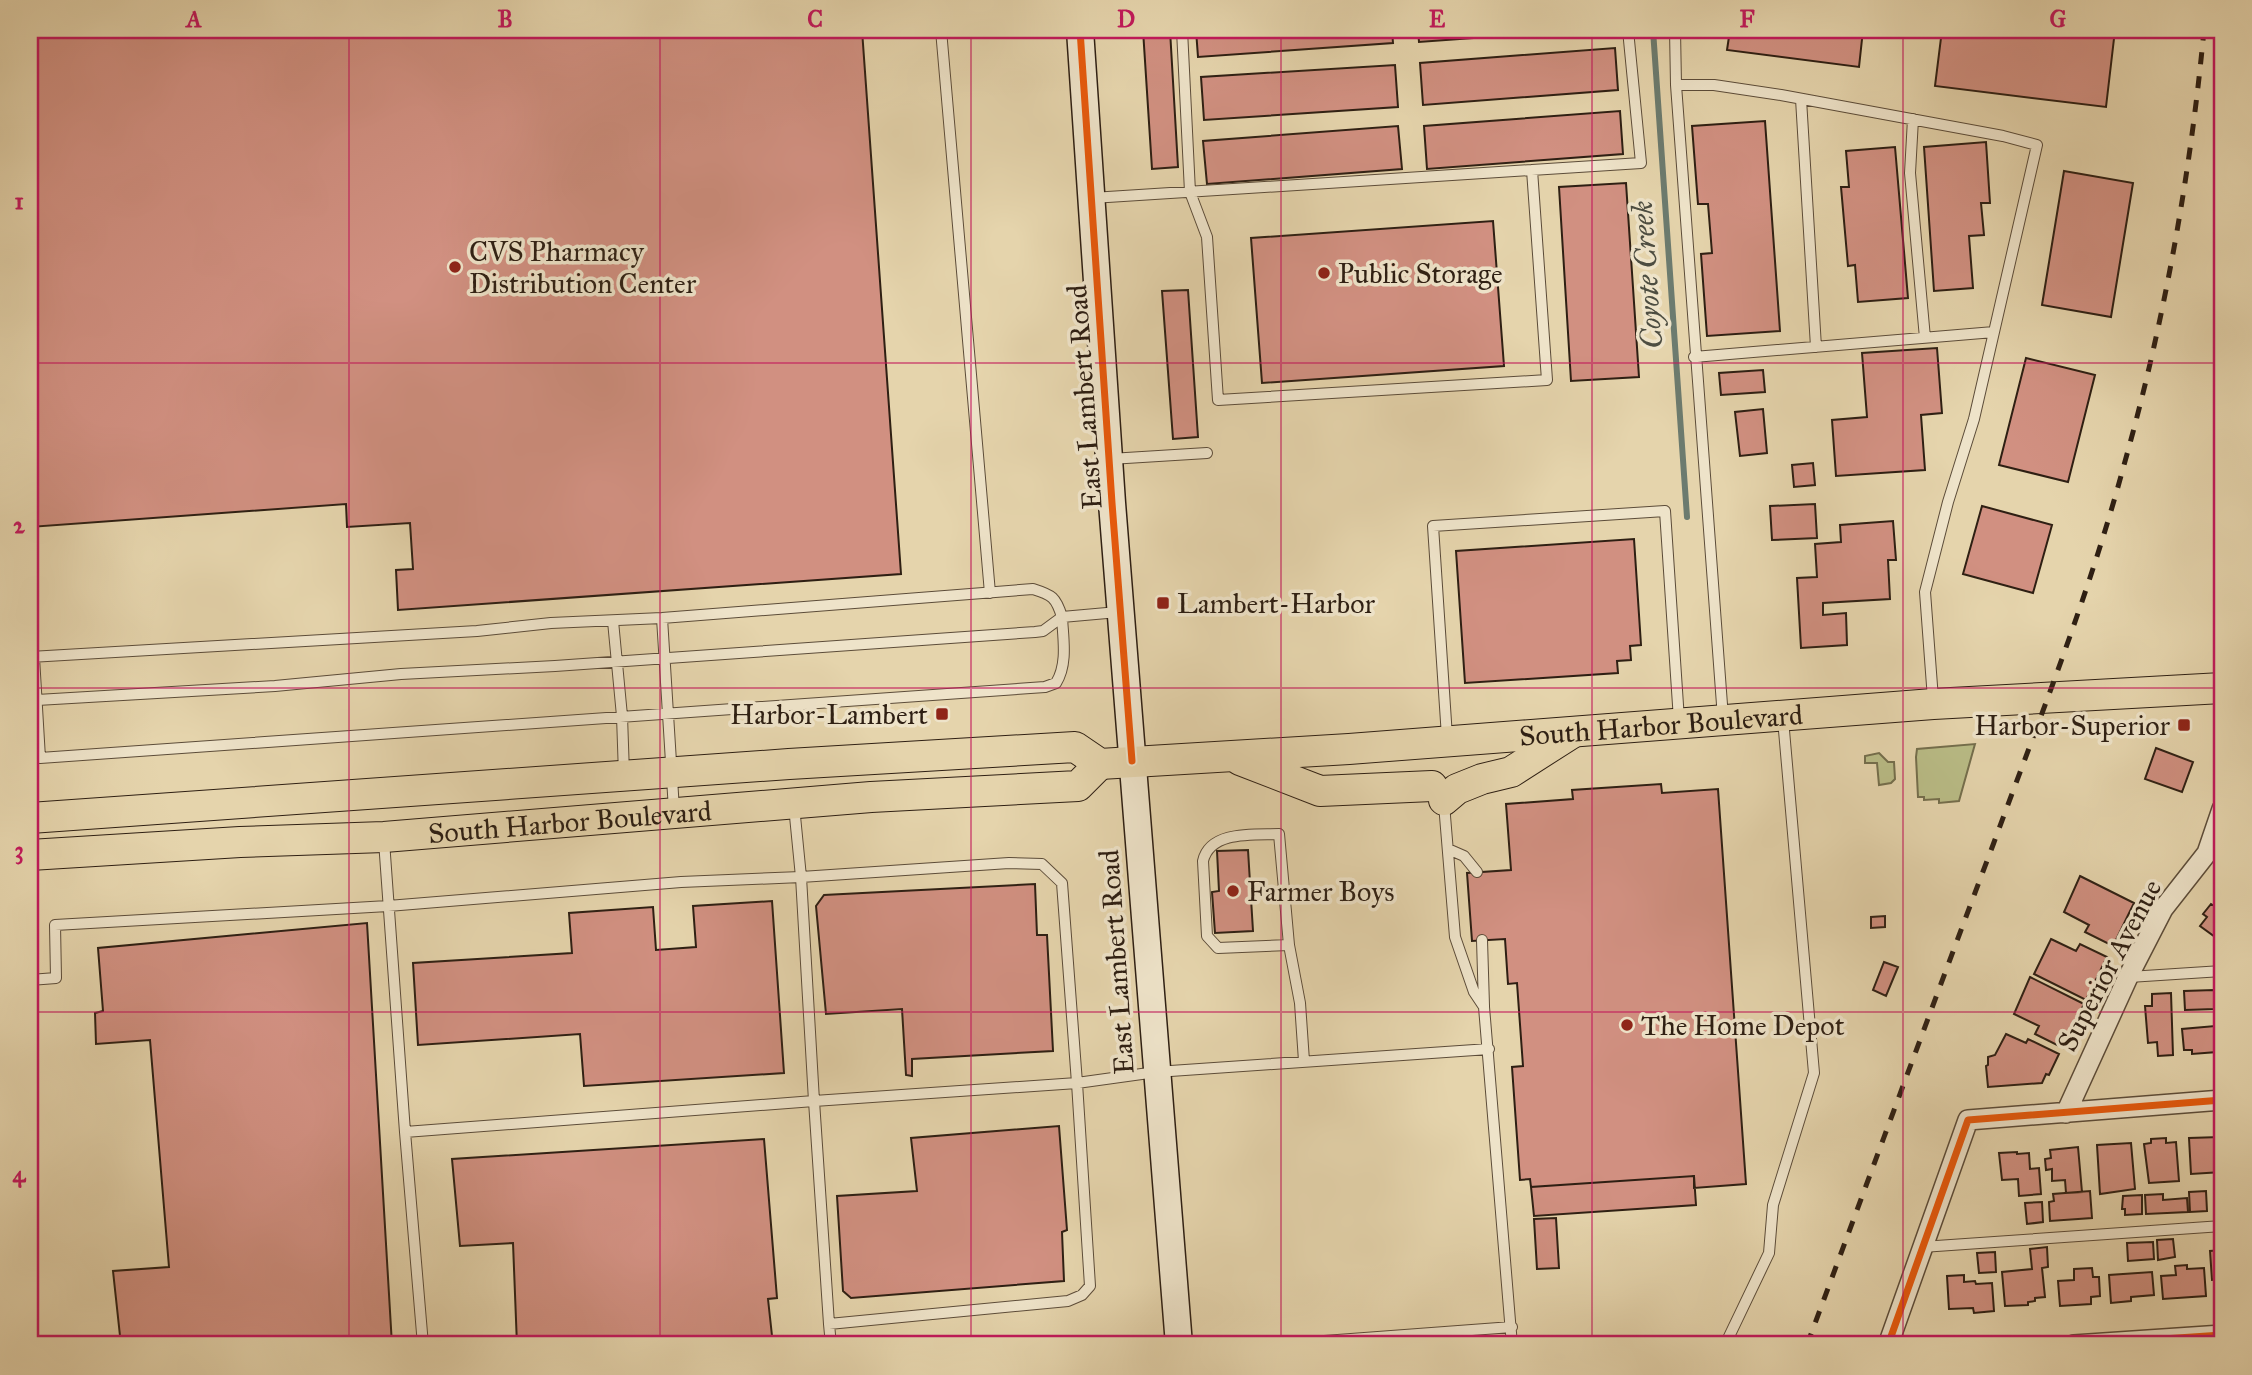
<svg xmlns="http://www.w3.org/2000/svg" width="2252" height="1375" font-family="'IM FELL Great Primer',serif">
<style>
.green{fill:#b9bc86;stroke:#746e4c;stroke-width:2}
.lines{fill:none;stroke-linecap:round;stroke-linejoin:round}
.stream{stroke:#6c7b6f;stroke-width:6}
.building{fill:#d19081;stroke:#2e1f13;stroke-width:2}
.lane-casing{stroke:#5c4c39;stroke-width:12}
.street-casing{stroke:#5c4c39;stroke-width:22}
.secondary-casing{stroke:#2e1f13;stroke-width:29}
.primary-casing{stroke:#2e1f13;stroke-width:32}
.lane{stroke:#eee3c9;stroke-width:10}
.street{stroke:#eee3c9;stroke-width:19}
.secondary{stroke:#eee3c9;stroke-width:26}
.primary{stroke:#e5d4ac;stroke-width:30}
.rail{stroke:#2e1f13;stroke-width:5;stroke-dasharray:12 12;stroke-linecap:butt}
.cycleway-casing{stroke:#eee3c9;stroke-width:11}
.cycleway{stroke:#e8590c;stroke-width:7}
.grid{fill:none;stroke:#c2185b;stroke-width:2;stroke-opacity:0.55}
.poi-dot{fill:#8f2418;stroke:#eee3c9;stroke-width:2.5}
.labels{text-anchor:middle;stroke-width:7;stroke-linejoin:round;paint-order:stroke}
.poi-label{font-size:28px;fill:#2e1f13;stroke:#eee3c9;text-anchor:start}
.street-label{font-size:28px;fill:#2e1f13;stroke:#eee3c9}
.water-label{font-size:30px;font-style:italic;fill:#4d4d41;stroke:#eee3c9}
.neatline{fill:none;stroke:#c2185b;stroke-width:2.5}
.grid-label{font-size:23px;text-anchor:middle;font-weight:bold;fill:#c2185b}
</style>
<rect width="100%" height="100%" fill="#e5d4ac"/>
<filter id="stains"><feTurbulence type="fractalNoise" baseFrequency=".00286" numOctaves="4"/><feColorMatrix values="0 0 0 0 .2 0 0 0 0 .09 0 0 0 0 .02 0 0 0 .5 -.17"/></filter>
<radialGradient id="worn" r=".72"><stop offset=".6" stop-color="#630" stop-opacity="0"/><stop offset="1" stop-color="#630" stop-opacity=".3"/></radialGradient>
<!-- green -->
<path class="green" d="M1975,744L1959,801L1939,803V799L1924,800V797H1918L1916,757L1917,749Z
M1879,753L1888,762H1894L1895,779L1891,783L1879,785L1877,763H1865V756Z"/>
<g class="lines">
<!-- stream -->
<path class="stream" d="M1653,30L1687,517"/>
</g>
<!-- building -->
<path class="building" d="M30,30H862L901,574L398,610L396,570L413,569L410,523L347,527L346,504L30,527Z
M1143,30H1170L1178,167L1152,169Z
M1196,30H1392L1393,43L1198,57Z
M1418,30H1582L1419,42Z
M1730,30H1863L1859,67L1727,50Z
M1942,30H2115L2106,107L1935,86Z
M1615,48L1618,90L1423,105L1420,63Z
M1395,65L1398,107L1204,120L1201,77Z
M1620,111L1623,154L1427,169L1424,126Z
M1765,121L1780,331L1707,336L1701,254L1712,253L1708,204H1698L1692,126Z
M1398,126L1402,169L1207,184L1203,141Z
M1986,142L1990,203H1981L1984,235L1969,236L1973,288L1934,291L1924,147Z
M1895,147L1908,298L1858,302L1855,265L1848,266L1841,187H1849L1846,151Z
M2064,171L2133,183L2111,317L2042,305Z
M1626,183L1639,377L1571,381L1559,187Z
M1493,221L1504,366L1262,383L1251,238Z
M1188,290L1198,437L1173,439L1162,291Z
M1937,348L1942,413L1921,415L1925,470L1836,476L1832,420L1867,417L1862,353Z
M2026,358L2095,375L2068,482L1999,465Z
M1763,370L1765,392L1721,395L1719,373Z
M1763,409L1767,453L1740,456L1735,412Z
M1813,463L1815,485L1794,487L1792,465Z
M1815,504L1817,538L1772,540L1770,506Z
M1982,506L2052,525L2033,593L1963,574Z
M1893,521L1896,560H1888L1890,599L1823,603V615L1846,613L1847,645L1801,648L1797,578L1817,577L1815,544L1841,542L1840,525Z
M1634,539L1641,645L1630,646L1631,660L1617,661L1618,673L1465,683L1456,551Z
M2156,748L2193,762L2182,792L2145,779Z
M1661,784L1662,793L1718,789L1746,1184L1694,1188V1176L1531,1187L1530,1179L1520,1180L1512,1067L1523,1066L1517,983L1508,984L1505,939L1472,941L1467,873L1511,870L1506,804L1573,799L1572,790Z
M1248,850L1253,931L1215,933L1212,892L1219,891L1217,851Z
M2080,876L2134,903L2113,946L2085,932L2089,925L2064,912Z
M1035,884L1037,935H1047L1053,1051L912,1059V1076L906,1075L902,1009L826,1014L816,906L824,895Z
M2222,898V942L2200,926L2207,917L2203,914L2211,904L2216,907Z
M772,901L784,1073L584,1086L580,1034L418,1045L413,963L572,953L569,913L653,907L656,950L696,947L693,906Z
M1885,916V927L1871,928V917Z
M367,923L392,1345H121L113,1271L169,1267L150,1040L96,1044L95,1013L103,1011L98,948Z
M2051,939L2076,951L2080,944L2107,957L2086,1000L2034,974Z
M1884,962L1898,967L1886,996L1873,990Z
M2030,977L2084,1004L2063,1048L2035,1034L2039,1026L2014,1014Z
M2214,990L2215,1009L2185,1010L2184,991Z
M2171,993L2173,1055L2158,1056L2157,1042L2148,1043L2145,1006H2152V994Z
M2215,1026L2217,1052L2192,1054V1050H2184L2182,1029Z
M2006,1034L2026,1043L2028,1039L2059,1054L2049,1075L2046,1074L2042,1083L1988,1087L1986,1066L1988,1065V1057L1995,1055Z
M1059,1126L1067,1230L1062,1232L1064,1281L851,1298L843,1291L837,1196L917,1191L911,1138Z
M2220,1137L2222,1172L2191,1174L2189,1138Z
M2166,1138V1143L2176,1142L2179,1181L2149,1183L2144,1144L2151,1143V1139Z
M764,1139L777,1298L768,1299L773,1345H517L513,1243L460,1246L452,1159Z
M2131,1143L2135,1189L2100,1194L2097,1145Z
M2078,1147L2082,1192L2066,1193L2065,1180L2052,1181V1169L2046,1170L2045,1159L2051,1158L2050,1150Z
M2017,1152V1154L2029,1153L2030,1169L2039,1168L2041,1194L2019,1196L2018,1179L2002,1180L1999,1153Z
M1694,1176L1696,1205L1534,1216L1531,1187Z
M2090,1191L2092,1218L2050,1221L2049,1202L2054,1201L2053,1194Z
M2206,1191L2207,1211L2190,1212L2189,1192Z
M2163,1194V1200L2187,1198L2188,1212L2146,1214L2145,1195Z
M2142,1195V1214L2125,1215V1209H2122L2123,1196Z
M2042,1202L2043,1222L2027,1224L2025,1203Z
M1556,1218L1559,1268L1537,1269L1534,1219Z
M2173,1239L2175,1257L2158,1260L2157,1240Z
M2153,1242L2154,1259L2128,1261L2127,1243Z
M2047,1247L2048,1267L2042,1268L2045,1297L2035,1298V1301L2028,1302V1305L2005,1306L2002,1272L2032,1269L2030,1249Z
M2222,1250V1279L2212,1280L2210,1251Z
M1995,1252L1996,1272L1979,1273L1977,1253Z
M2187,1265V1269L2204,1268L2206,1296L2163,1299L2161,1276L2176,1275L2175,1266Z
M2092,1268L2093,1277H2099L2100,1296L2091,1297V1304L2060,1306L2058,1281L2074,1280V1269Z
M2152,1272L2154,1295L2131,1297V1301L2111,1303L2109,1275Z
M1964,1275V1282L1975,1281L1976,1284L1992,1283L1994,1311L1974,1313L1973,1308L1949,1309L1947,1276Z"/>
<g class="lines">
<!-- lane casing -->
<g class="lane-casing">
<path id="lane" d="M941,30L990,593
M1182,30L1190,192L1207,237L1218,400L1547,380L1532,170
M1675,30L1676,85
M1801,99L1816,347
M1913,119L1910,173L1925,338
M1092,198L1641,163L1628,30
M1694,357L1994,332
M1110,459L1207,453
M662,618L674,810
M613,621L622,716L624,774
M30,657L477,631L551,623L662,618L1033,589C1052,595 1056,597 1062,617L1118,612
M34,657L40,758L1045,687L1056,683C1068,664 1063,638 1062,617L1043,631L1035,632L555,666L401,674L275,686L37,700
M1723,718L1676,85H1714L1781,95L2003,136L2037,145L1974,419L1948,502L1925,592L1933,699
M1447,737L1433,526L1665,511L1679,720
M1444,804L1455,937L1474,992L1484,1007L1512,1345
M794,806L801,877L1009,863L1042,864L1062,883L1077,1083L1156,1072L1489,1049
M1448,849L1464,856L1477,872
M1482,940L1484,1006
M1289,945L1218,948L1207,936L1203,861C1210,830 1255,835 1279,834L1289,945L1300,1003L1304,1061
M2129,977L2222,971
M30,980L56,978L55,925L388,906L681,882L801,877L814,1101L1077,1083L1090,1286L1082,1295L1068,1301L829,1324L814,1101L405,1132L384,841
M405,1132L423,1345
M1922,1247L2222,1226
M829,1324L831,1345
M1270,1345L1512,1327
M1725,1345L1769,1253L1773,1205L1814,1073L1783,719"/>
</g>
<!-- street casing -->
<g class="street-casing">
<path id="street" d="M2066,1113L2128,977L2163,909L2207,853L2222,809
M1888,1345L1968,1120L2222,1100
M2074,1345L2222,1335"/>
</g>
<!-- secondary casing -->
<g class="secondary-casing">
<path id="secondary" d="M1080,30L1112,503L1179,1345"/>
</g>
<!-- primary casing -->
<g class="primary-casing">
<g id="primary">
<path d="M1240,760L1320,791L1432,786"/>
<path d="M1444,800L1457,789L1482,779L1511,772L1572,733"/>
<path id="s1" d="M30,818L789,764L1075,747L1100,764L1349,749L1933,704L2222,688"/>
<path id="s2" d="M30,855L240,842L384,837L871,797L1078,786L1100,764"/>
</g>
</g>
<!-- lane -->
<use href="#lane" class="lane"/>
<!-- street -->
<use href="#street" class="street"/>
<!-- secondary -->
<use href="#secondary" class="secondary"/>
<!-- primary -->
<use href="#primary" class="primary"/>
<!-- rail -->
<path class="rail" d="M1807,1345C1869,1178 1930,1012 1993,845C2039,720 2089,595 2124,465C2164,323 2190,177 2204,30"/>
<!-- cycleway casing -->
<g class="cycleway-casing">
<path id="cycleway" d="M1080,30L1112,503L1132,761
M1888,1345L1968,1120L2222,1100
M2074,1345L2222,1335"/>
</g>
<!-- cycleway -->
<use href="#cycleway" class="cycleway"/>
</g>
<!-- grid -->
<path class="grid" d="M349,30V1345M660,30V1345M971,30V1345M1281,30V1345M1592,30V1345M1903,30V1345M30,363H2222M30,688H2222M30,1012H2222"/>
<!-- markers -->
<g class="poi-dot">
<circle cx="455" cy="267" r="7"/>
<circle cx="1324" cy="273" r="7"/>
<rect x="1156" y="596" width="14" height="14" rx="3.5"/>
<rect x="935" y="707" width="14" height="14" rx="3.5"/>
<rect x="2177" y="718" width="14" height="14" rx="3.5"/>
<circle cx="1233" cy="891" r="7"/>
<circle cx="1627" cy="1025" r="7"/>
</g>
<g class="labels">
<!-- poi labels -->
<g class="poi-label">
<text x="469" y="261">CVS Pharmacy<tspan x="469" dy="32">Distribution Center</tspan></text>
<text x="1338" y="283">Public Storage</text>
<text x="1177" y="613">Lambert-Harbor</text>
<text x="928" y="724" text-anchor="end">Harbor-Lambert</text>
<text x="2170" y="735" text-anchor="end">Harbor-Superior</text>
<text x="1247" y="901">Farmer Boys</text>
<text x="1641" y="1035">The Home Depot</text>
</g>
<!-- street labels -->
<g class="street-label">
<text transform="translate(1084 397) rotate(-94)" y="10">East Lambert Road</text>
<text dy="10" stroke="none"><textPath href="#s1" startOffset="1640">South Harbor Boulevard</textPath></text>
<text dy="10" stroke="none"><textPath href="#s2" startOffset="541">South Harbor Boulevard</textPath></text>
<text transform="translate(1116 962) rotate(-94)" y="10">East Lambert Road</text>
<text transform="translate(2109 965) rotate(-62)" y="10">Superior Avenue</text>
</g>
<!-- water labels -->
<g class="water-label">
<text transform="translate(1647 275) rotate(-94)" y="10">Coyote Creek</text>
</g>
</g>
<!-- margin -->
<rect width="2252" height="1375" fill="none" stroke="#e5d4ac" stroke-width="77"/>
<rect x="38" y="38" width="2176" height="1298" class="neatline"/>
<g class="grid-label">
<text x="194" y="27">A</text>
<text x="505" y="27">B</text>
<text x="815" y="27">C</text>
<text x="1126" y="27">D</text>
<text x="1437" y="27">E</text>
<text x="1747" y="27">F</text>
<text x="2058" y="27">G</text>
<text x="19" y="209">1</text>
<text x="19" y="533">2</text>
<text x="19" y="858">3</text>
<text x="19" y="1182">4</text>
</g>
<rect width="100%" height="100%" filter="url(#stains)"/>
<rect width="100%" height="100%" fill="url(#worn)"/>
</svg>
